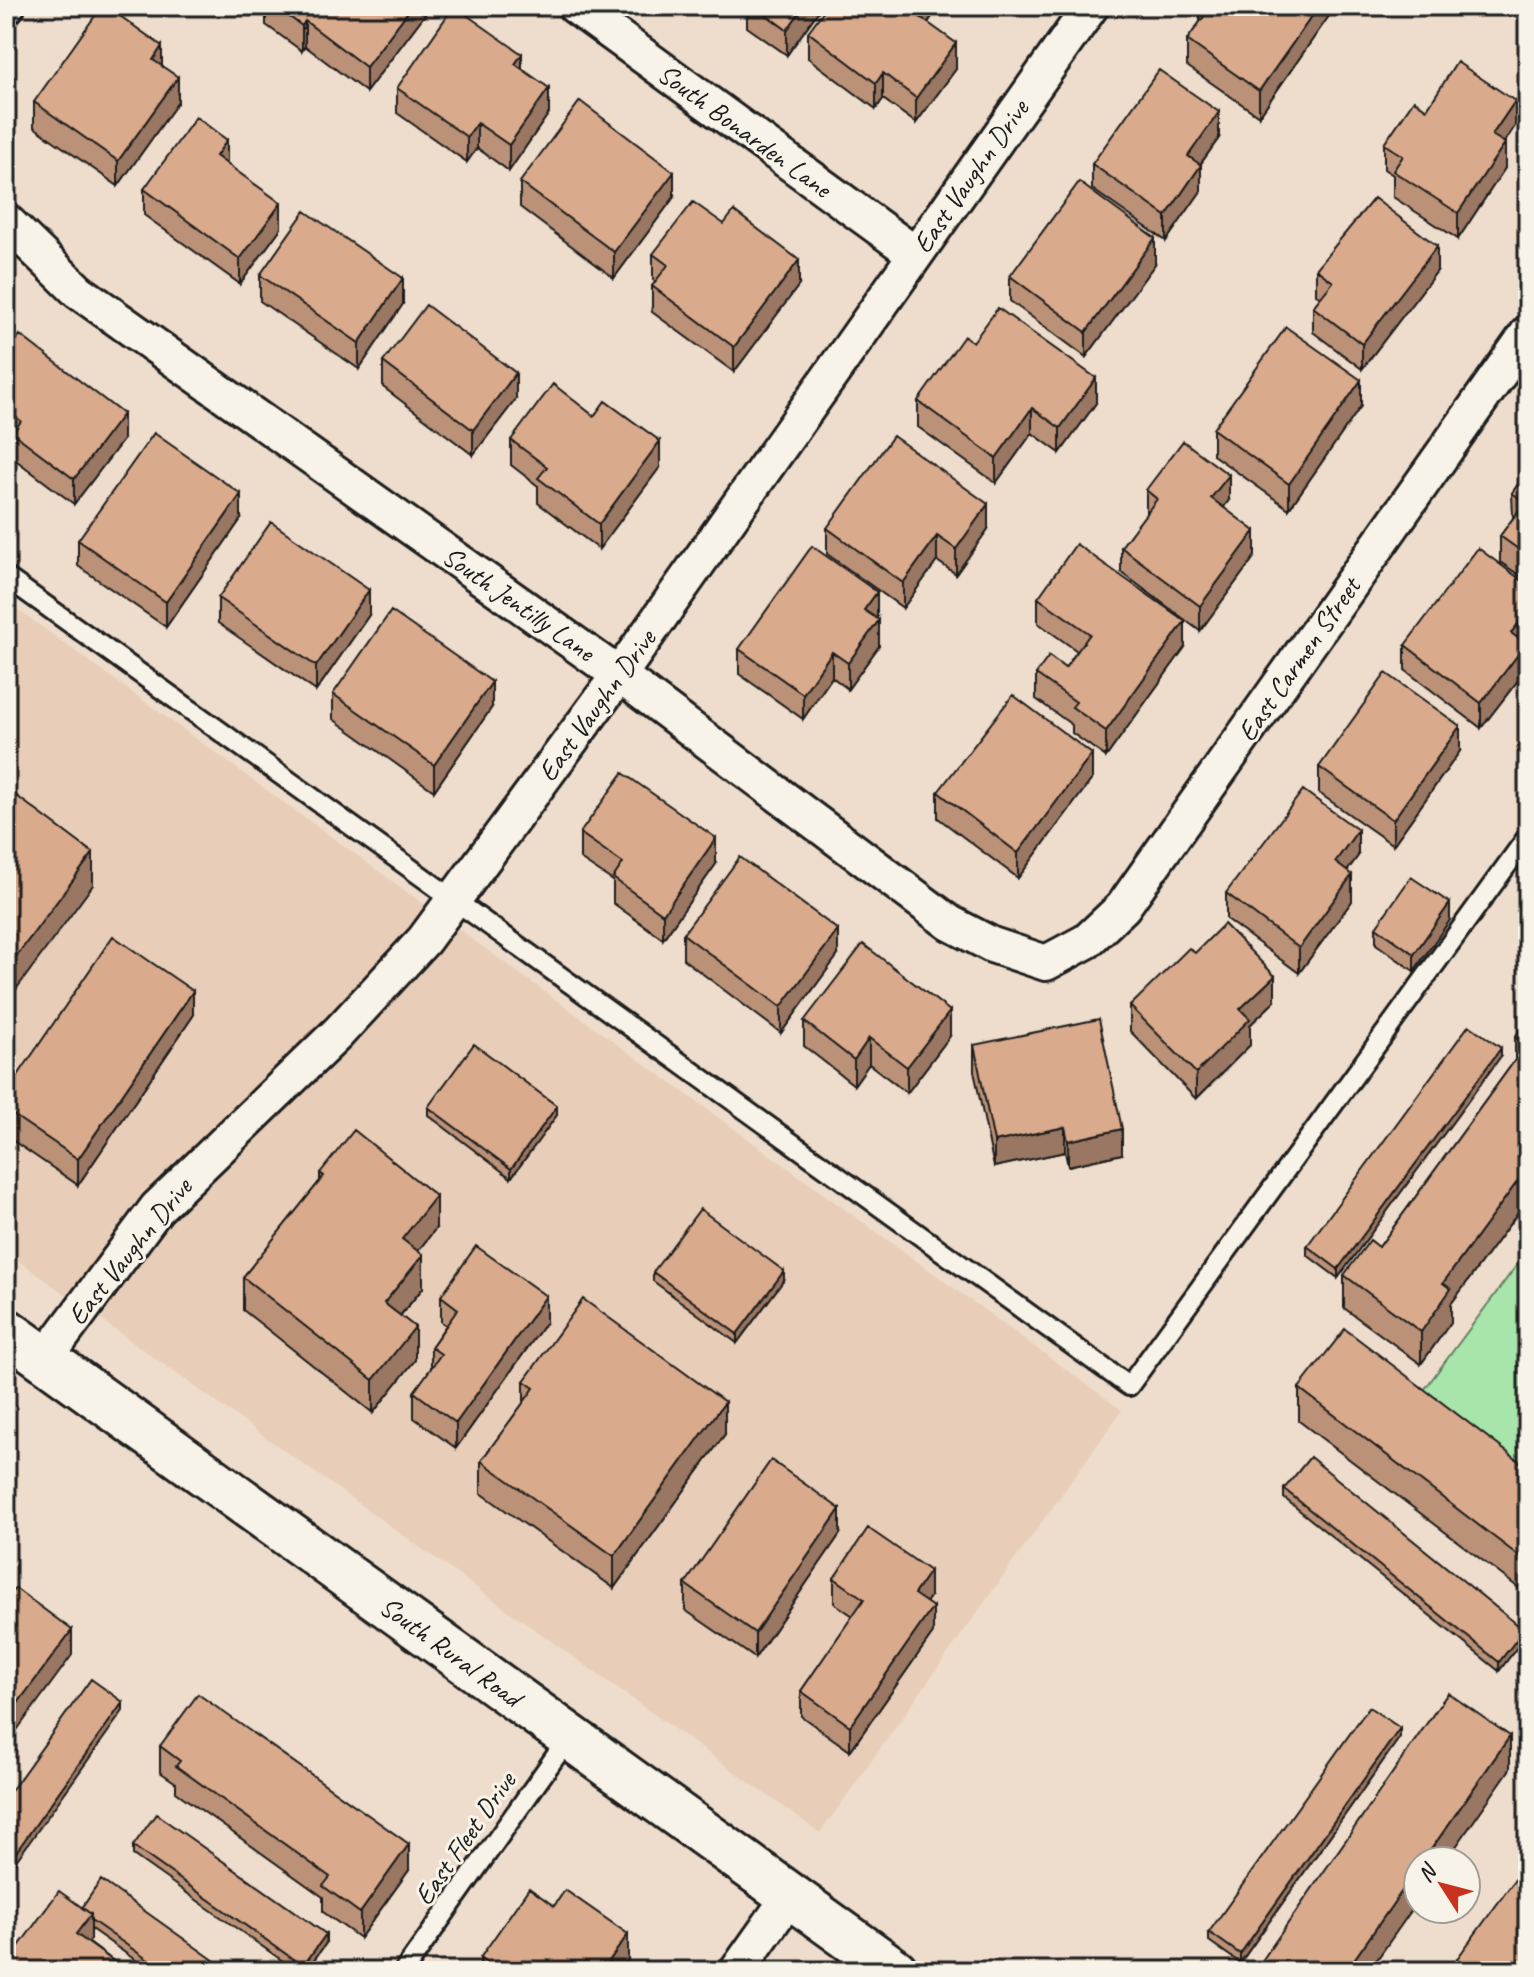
<svg xmlns="http://www.w3.org/2000/svg" width="1534" height="1977" font-family="Caveat,sans-serif">
<style>
.built{fill:#e8ceb9}
.green{fill:#a8e5ab;stroke:#628064;stroke-width:2}
.lines{fill:none;stroke-linecap:round;stroke-linejoin:round}
.service-casing{stroke:#1c1c1c;stroke-width:24}
.minor-casing{stroke:#1c1c1c;stroke-width:40}
.secondary-casing{stroke:#1c1c1c;stroke-width:50}
.service{stroke:#f7f3e8;stroke-width:18}
.minor{stroke:#f7f3e8;stroke-width:34}
.secondary{stroke:#f7f3e8;stroke-width:44}
.wall{fill:#bb9278;stroke:#1c1c1c;stroke-width:2}
.shaded-wall{fill:#997762;stroke:#1c1c1c;stroke-width:2}
.building{fill:#daaa8c;stroke:#1c1c1c;stroke-width:2}
.labels{text-anchor:middle;stroke-width:6;stroke-linejoin:round;paint-order:stroke}
.street-label{font-size:28px;fill:#1c1c1c;stroke:#f7f3e8}
</style>
<rect width="100%" height="100%" fill="#edc"/>
<filter id="ink" filterUnits="userSpaceOnUse"><feTurbulence type="fractalNoise" baseFrequency=".0125" numOctaves="2"/><feDisplacementMap in="SourceGraphic" scale="16" xChannelSelector="R" yChannelSelector="G"/><feConvolveMatrix kernelMatrix="1 2 1 2 8 2 1 2 1" color-interpolation-filters="sRGB"/></filter>
<g filter="url(#ink)">
<!-- built -->
<path class="built" d="M6,601L1122,1410L820,1833L6,1252Z"/>
<!-- green -->
<path class="green" d="M1528,1250V1472L1424,1390Z"/>
<g class="lines">
<!-- service casing -->
<g class="service-casing">
<path id="service" d="M6,577L1129,1386L1528,836
M404,1971L570,1736"/>
</g>
<!-- minor casing -->
<g class="minor-casing">
<path id="minor" d="M575,6L915,254
M6,7L7,6
M6,221L78,291L619,675L950,923L992,945L1046,963L1087,941L1123,907L1528,333
M45,1359L157,1208L338,1033L424,940L619,675L1091,6
M737,1971L790,1896"/>
</g>
<!-- secondary casing -->
<g class="secondary-casing">
<path id="secondary" d="M6,1331L895,1971"/>
</g>
<!-- service -->
<use href="#service" class="service"/>
<!-- minor -->
<use href="#minor" class="minor"/>
<!-- secondary -->
<use href="#secondary" class="secondary"/>
</g>
<!-- wall -->
<path class="wall" d="M266,6H426V13L366,92L305,46L302,51L266,25Z
M737,6H822L787,55L747,27V13Z
M933,6V15L928,23L956,69L916,123L883,99L876,109L808,58V32Z
M1200,6H1331V13L1259,116L1187,66V40L1200,22Z
M162,66L178,102L118,186L34,127V102Z
M522,69L549,113L509,171L477,148L467,162L397,113V88Z
M1427,109L1515,126L1504,143L1505,168L1458,239L1393,197V175L1384,169V144Z
M1219,138L1200,165L1201,191L1166,241L1092,189V164Z
M227,164L281,228L240,284L144,215V189Z
M520,182L674,197L614,278L520,207Z
M653,254L799,285L734,372L652,312V286L656,282L653,280Z
M1155,264L1086,357L1010,301V276Z
M1316,269L1437,271L1362,369L1313,332V307L1320,298L1316,294Z
M260,275L403,304L359,369L260,301Z
M973,342L1096,403L1060,453L1032,433L996,483L918,427V401Z
M6,354L123,440L74,504L13,458V440L6,435Z
M383,362L516,399L473,455L383,387Z
M1361,406L1289,509L1213,455V429Z
M511,440L660,467L599,549L538,503V486L511,465Z
M1528,470V581L1500,562V536L1513,518L1512,493Z
M1146,490L1229,500L1224,507L1255,556L1200,631L1121,572V547L1146,514Z
M241,519L166,627L78,566V540Z
M827,528L988,529L956,574L937,561L903,608L827,554Z
M1528,585V636L1523,642L1526,670L1481,728L1405,670V645Z
M218,598L369,615L316,691L218,623Z
M1038,598L1185,647L1106,757L1072,733V725L1036,699V674L1065,668L1077,651L1038,623Z
M877,617L876,618L879,646L848,689L832,677L803,719L739,674V649Z
M333,694L492,707L434,791L333,719Z
M1460,751L1393,845L1319,793V767Z
M1092,779L1018,878L938,818V792Z
M580,833L716,864L663,939L613,903V881L580,859Z
M1358,856L1347,871L1352,901L1299,973L1226,919V893Z
M1450,920L1414,971L1376,944V927Z
M683,934L838,955L781,1033L683,959Z
M1195,953L1275,1001L1250,1025V1045L1196,1099L1130,1031V1006Z
M193,1016L78,1185L6,1136V1093Z
M1528,1020V1199L1451,1304V1322L1421,1364L1344,1308V1275L1379,1247L1515,1060V1037Z
M804,1021L950,1036L907,1093L869,1064L854,1085L804,1046Z
M974,1045L1122,1154L1068,1166L1065,1152L994,1167L974,1071Z
M1501,1056L1338,1278L1307,1255V1246Z
M428,1107L557,1115L511,1178L428,1115Z
M320,1173L436,1228L418,1251L423,1288L400,1316L415,1360L373,1413L243,1310V1277L320,1181Z
M653,1272L784,1280L737,1343L653,1281Z
M441,1296L546,1322L456,1448L414,1418V1392L431,1369V1347L446,1325L441,1322Z
M524,1381L725,1434L614,1588L481,1493V1461L524,1402Z
M1299,1388L1528,1468V1595L1299,1421Z
M1284,1489L1524,1638L1499,1671L1284,1498Z
M840,1534L755,1658L685,1610V1584Z
M834,1578L930,1597L926,1602L933,1633L850,1751L801,1716V1691L853,1616L834,1603Z
M1400,1737L1240,1963L1209,1941V1932Z
M160,1746L409,1870L360,1938L323,1912V1897L176,1792V1783L160,1772Z
M133,1846L326,1943L306,1971H297L133,1855Z
M82,1908L229,1971H151L91,1929V1939L88,1942L127,1971H6V1964Z
M480,1958L628,1960L620,1971H480Z"/>
<!-- shaded-wall -->
<path class="shaded-wall" d="M412,6H426V13L366,92V67Z
M804,6H822L787,55V30Z
M922,6H933V15L916,39V14Z
M1319,6H1331V13L1259,116V91Z
M305,21V46L302,51V26Z
M956,43V69L916,123V98Z
M162,46V72L153,60Z
M522,54V80L515,64Z
M883,73V99L876,109V83Z
M178,77V102L118,186V161Z
M549,88V113L509,171V145Z
M1515,101V126L1492,160V135Z
M1219,112V138L1188,181V156Z
M477,123V148L467,162V137Z
M227,140V165L216,156Z
M1505,143V168L1458,239V213Z
M1201,165V191L1166,241V216Z
M674,172V197L614,278V252Z
M281,203V228L240,284V259Z
M1155,238V264L1086,357V332Z
M1437,246V271L1362,369V344Z
M799,260V285L734,372V347Z
M403,278V304L359,369V343Z
M516,373V399L473,455V430Z
M1096,378V403L1060,453V428Z
M1361,380V406L1289,509V484Z
M1032,408V433L996,483V458Z
M123,414V440L74,504V479Z
M660,441V467L599,549V524Z
M1229,475V500L1211,523V498Z
M241,494V519L166,627V602Z
M988,504V529L956,574V549Z
M1255,531V556L1200,631V606Z
M937,536V561L903,608V583Z
M369,590V615L316,691V666Z
M877,592V617L864,635V610Z
M1528,611V636L1511,658V633Z
M879,620V646L848,689V663Z
M1185,621V647L1106,757V731Z
M1526,644V670L1481,728V703Z
M832,652V677L803,719V694Z
M492,682V707L434,791V765Z
M1460,726V751L1393,845V820Z
M1092,754V779L1018,878V853Z
M1358,830V856L1335,888V862Z
M716,838V864L663,939V914Z
M93,853V885L6,1003V970Z
M1352,875V901L1299,973V948Z
M1450,903V920L1414,971V954Z
M838,930V955L781,1033V1007Z
M1275,976V1001L1250,1025V1045L1196,1099V1073L1240,1009Z
M193,991V1016L78,1185V1159Z
M950,1011V1036L907,1093V1067Z
M869,1038V1064L854,1085V1060Z
M1501,1048V1056L1338,1278V1269Z
M557,1106V1115L511,1178V1169Z
M1065,1127V1152L994,1167V1142Z
M1122,1129V1154L1068,1166V1141Z
M1528,1167V1199L1451,1304V1322L1421,1364V1332L1443,1283Z
M436,1196V1228L402,1271V1239Z
M423,1255V1288L384,1335V1303Z
M784,1271V1280L737,1343V1334Z
M546,1296V1322L456,1448V1423Z
M415,1327V1360L373,1413V1380Z
M725,1402V1434L614,1588V1556Z
M840,1509V1534L755,1658V1633Z
M930,1571V1597L914,1619V1594Z
M933,1607V1633L850,1751V1726Z
M72,1630V1655L6,1745V1719Z
M1524,1630V1638L1499,1671V1662Z
M123,1702V1711L6,1875V1866Z
M1400,1728V1737L1240,1963V1954Z
M1510,1736V1769L1446,1861H1423Z
M409,1844V1870L360,1938V1913Z
M1418,1868V1901L1369,1971H1346Z
M91,1914V1939L76,1959V1934Z
M326,1934V1943L306,1971H303V1966Z
M628,1934V1960L620,1971H602Z"/>
<!-- building -->
<path class="building" d="M102,6H106L162,46L153,60L178,77L118,161L34,102Z
M275,6H412L366,67L305,21L302,26Z
M454,6L522,54L515,64L549,88L509,145L477,123L467,137L397,88Z
M754,6H804L787,30Z
M827,6H922L916,14L956,43L916,98L883,73L876,83L808,32Z
M1207,6H1319L1259,91L1187,40L1210,8Z
M1457,62L1515,101L1492,135L1505,143L1458,213L1393,171L1403,156L1384,144L1414,100L1427,109Z
M1159,70L1219,112L1188,156L1201,165L1166,216L1092,164Z
M580,101L674,172L614,252L520,182Z
M196,117L227,140L216,156L281,203L240,259L144,189Z
M1079,182L1155,238L1086,332L1010,276Z
M1374,198L1437,246L1362,344L1313,307L1333,282L1316,269Z
M693,202L724,224L734,211L799,260L734,347L652,286L668,265L653,254Z
M305,211L403,278L359,343L260,275Z
M426,305L516,373L473,430L383,362Z
M998,308L1096,378L1060,428L1032,408L996,458L918,401L964,336L973,342Z
M1286,327L1361,380L1289,484L1213,429Z
M20,335L123,414L74,479L13,433L21,421L6,410V354Z
M553,384L594,416L605,401L660,441L599,524L538,478L547,467L511,440Z
M154,433L241,494L166,602L78,540Z
M893,436L988,504L956,549L937,536L903,583L827,528Z
M1183,441L1229,475L1211,498L1255,531L1200,606L1121,547L1157,499L1146,490Z
M1528,470V556L1500,536L1525,502L1512,493Z
M271,522L369,590L316,666L218,598Z
M1076,544L1185,621L1106,731L1072,707L1076,702L1036,674L1049,656L1065,668L1090,634L1038,598Z
M812,546L877,592L864,610L879,620L848,663L832,652L803,694L739,649Z
M1478,548L1528,585V611L1511,633L1526,644L1481,703L1405,645Z
M391,611L492,682L434,765L333,694Z
M1386,673L1460,726L1393,820L1319,767Z
M1013,695L1092,754L1018,853L938,792Z
M623,773L716,838L663,914L613,878L623,863L580,833Z
M6,788L93,853L6,970Z
M1303,790L1358,830L1335,862L1352,875L1299,948L1226,893Z
M740,857L838,930L781,1007L683,934Z
M1411,877L1450,903L1414,954L1376,927Z
M1224,924L1275,976L1240,1009L1250,1019L1196,1073L1130,1006L1189,948L1195,953Z
M113,936L193,991L78,1159L6,1110V1093Z
M863,944L950,1011L907,1067L869,1038L854,1060L804,1021Z
M1099,1019L1122,1129L1068,1141L1065,1127L994,1142L974,1045Z
M1528,1020V1167L1443,1283L1451,1289L1421,1332L1344,1275L1370,1240L1379,1247L1526,1045L1515,1037Z
M1469,1025L1501,1048L1338,1269L1307,1246Z
M474,1044L557,1106L511,1169L428,1107Z
M354,1130L436,1196L402,1239L423,1255L384,1303L415,1327L373,1380L243,1277L324,1176L320,1173Z
M700,1209L784,1271L737,1334L653,1272Z
M476,1246L546,1296L456,1423L414,1392L441,1354L431,1347L458,1309L441,1296Z
M583,1299L725,1402L614,1556L481,1461L534,1388L524,1381Z
M1345,1329L1528,1468V1563L1299,1388Z
M1310,1457L1524,1630L1499,1662L1284,1489Z
M771,1460L840,1509L755,1633L685,1584Z
M868,1528L930,1571L914,1594L933,1607L850,1726L801,1691L864,1599L834,1578Z
M15,1588L72,1630L6,1719V1600Z
M91,1679L123,1702L6,1866V1798Z
M1448,1693L1510,1736L1423,1861H1418V1868L1346,1971H1267L1259,1965Z
M198,1694L409,1844L360,1913L323,1886L330,1877L176,1766L180,1761L160,1746Z
M1369,1707L1400,1728L1240,1954L1209,1932Z
M156,1814L326,1934L303,1966L133,1846Z
M1528,1862V1971H1448Z
M101,1880L229,1971H164L91,1920V1914L82,1908Z
M529,1888L554,1906L565,1890L628,1934L602,1971H580L578,1970L577,1971H499L480,1958Z
M59,1891L91,1914L76,1934L127,1971L6,1970V1964Z"/>
</g>
<g class="labels">
<!-- street labels -->
<g class="street-label">
<text transform="translate(745 130) rotate(36)" y="10">South Bonarden Lane</text>
<text transform="translate(970 176) rotate(-55)" y="10">East Vaughn Drive</text>
<text transform="translate(519 603) rotate(35)" y="10">South Jentilly Lane</text>
<text transform="translate(1298 659) rotate(-55)" y="10">East Carmen Street</text>
<text transform="translate(596 705) rotate(-54)" y="10">East Vaughn Drive</text>
<text transform="translate(129 1251) rotate(-51)" y="10">East Vaughn Drive</text>
<text transform="translate(451 1651) rotate(36)" y="10">South Rural Road</text>
<text transform="translate(464 1838) rotate(-55)" y="10">East Fleet Drive</text>
</g>
</g>
<!-- margin -->
<rect width="1534" height="1977" fill="none" stroke="#f7f3e8" stroke-width="32"/>
<rect x="16" y="16" width="1502" height="1945" fill="none" stroke="#1c1c1c" stroke-width="3" filter="url(#ink)"/>
<!-- north arrow -->
<g transform="translate(1442 1885) rotate(306)"><circle r="38" fill="#f7f3e8" stroke="#9f9d96" stroke-width="2"/>
<path d="M0-6L14 30L0 20L-14 30Z" fill="#c8321e"/>
<text y="-12" font-size="22" font-weight="bold" text-anchor="middle" fill="#1c1c1c">N</text>
</g>
</svg>
